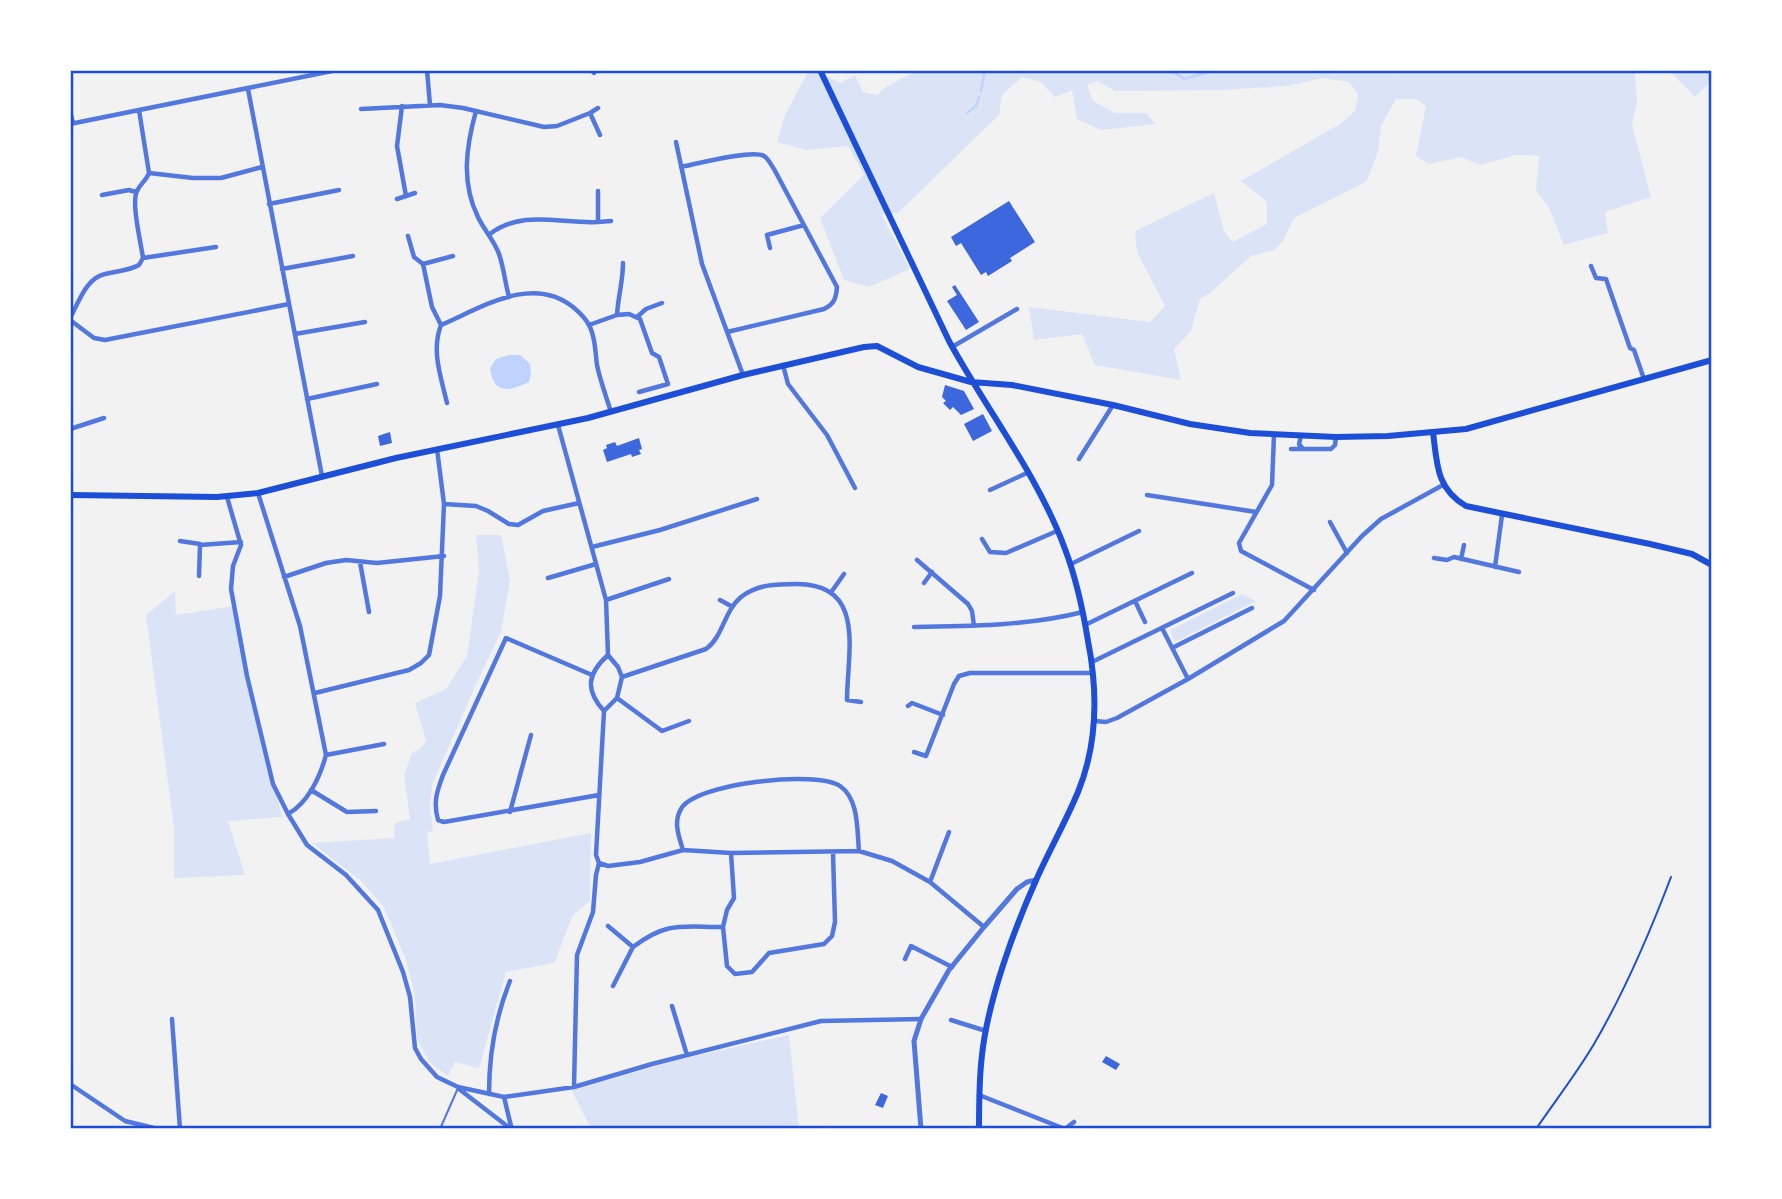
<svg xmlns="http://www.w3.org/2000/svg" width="1782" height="1199" font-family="Manrope,sans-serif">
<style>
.green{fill:#dbe4f7}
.water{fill:#bfd3fe}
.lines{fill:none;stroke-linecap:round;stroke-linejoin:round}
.stream{stroke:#bfd3fe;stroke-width:2.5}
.building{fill:#3d67dc}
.path{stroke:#1d4ed8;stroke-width:2}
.service{stroke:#5277de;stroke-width:2}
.minor{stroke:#5277de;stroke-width:4.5}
.tertiary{stroke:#5277de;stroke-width:5}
.secondary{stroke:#1d4ed8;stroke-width:6}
.primary{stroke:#1d4ed8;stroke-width:6}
.neatline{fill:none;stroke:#1d4ed8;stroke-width:2.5}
</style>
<rect width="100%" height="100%" fill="#f2f2f2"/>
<!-- green -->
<path class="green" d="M809,70H814L841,83L855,75L863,92L877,95L886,87L918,70H1637L1635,75L1637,102L1632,125L1651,197L1605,212L1608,233L1564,245L1548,206L1536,191L1539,156L1516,155L1480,165L1461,157L1429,164L1416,156L1426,106L1416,99H1396L1381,126L1378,152L1366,182L1294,218L1283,241L1274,250L1251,256L1210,293L1200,299L1191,331L1174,349L1181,380L1095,365L1082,334L1034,340L1029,307L1150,322L1165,306L1137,252L1135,231L1214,193L1224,231L1232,242L1267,224V202L1241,181L1340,124L1355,111L1358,94L1349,82L1322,78L1287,86L1222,90L1115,91L1098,81L1087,85L1093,101L1115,113H1146L1156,124L1101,130L1077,119L1072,90L1055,97L1041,82L1022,77L1002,95L999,115L898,213L881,214L910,269L869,287L844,280L820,218L864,175L848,146L807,150L777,142L785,115Z
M1669,70H1712V81L1695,97Z
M476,535H501L510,580L501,632L478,680L432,785L430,807L433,831L427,832L430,864L591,833L590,901L573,915L554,963L506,972L479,1068L455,1062L448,1076L429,1062L417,1038L415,997L406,960L384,907L360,880L312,843L394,838L395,823L410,819L404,775L412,753L422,747L426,740L415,703L446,689L467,656L479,571Z
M175,591L176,615L234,606L247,676L282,817L228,821L245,875L174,878V829L146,615Z
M1242,594L1256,601L1175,642L1170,630Z
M789,1035L799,1129H591L571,1089L682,1059Z"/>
<!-- water -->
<path class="water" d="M509,355H520L530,364L531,375L529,382C508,392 493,394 490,368L496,359Z"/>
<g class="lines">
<!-- stream -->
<path class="stream" d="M1163,70L1177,74L1184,79L1216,70
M1389,70L1398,72L1404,70
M1407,70H1425
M981,91L985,70
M967,113L976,106L979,97"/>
</g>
<!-- building -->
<path class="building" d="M1009,201L1035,242L1010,258L1012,261L988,276L986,272L981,275L961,243L956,246L951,237Z
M955,285L979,322L966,330L947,301L957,295L952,287Z
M945,385L964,391L974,409L961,415L953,407L950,410L943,403L946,401L942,397Z
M983,414L992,431L973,441L964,424Z
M390,432L392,443L380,446L378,436Z
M639,438L642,449L639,450L641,454L632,457L631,454L607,462L603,450L607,448L606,445L615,442L617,446Z
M1106,1056L1120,1064L1116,1070L1102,1062Z
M881,1093L888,1096L883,1108L875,1105Z"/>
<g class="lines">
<!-- path -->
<path class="path" d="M1536,1129C1555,1101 1577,1073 1594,1044C1625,991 1649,935 1671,877"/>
<!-- service -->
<path class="service" d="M440,1129L458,1088"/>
<!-- minor -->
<path class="minor" d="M427,70L430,105
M592,70L594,73
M248,89L322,476
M402,106L397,146L406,196
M361,109L440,105L463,108L544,127L557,126L590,113L600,135
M70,111L73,123
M476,111C466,147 461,183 478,217C484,230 494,240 499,254C504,268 505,283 509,297
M590,113L598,108
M70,124L337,70
M676,142L702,264L743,375
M681,167C696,164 753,149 764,156C768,158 771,165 774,169L837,287C836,299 834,304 824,309L727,332
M149,173L193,178H221L262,167
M102,195L129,190L136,192
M397,199L415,193
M269,204L339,190
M598,222L611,221
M490,234C523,209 560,224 598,222V191
M408,236L414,257L423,264L432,307L441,325
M770,248L767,235L804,225
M143,258L216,247
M423,264L453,256
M1591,266L1596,278L1606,279L1630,348L1634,350L1644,379
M282,269L353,256
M617,315L629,314L640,319L652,353L659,357L668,384L639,392
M637,317L646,309L662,303
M70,318C79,302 86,278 105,274C117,271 128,271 139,265L143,258C141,243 131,203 137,191C140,184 146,181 149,173L139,110
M70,320L94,338L105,340L289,304
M589,325L617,315C618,297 623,281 623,263
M295,334L365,322
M952,347L1017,309
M783,365L788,384L827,435L855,488
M307,399L377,384
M447,403C441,377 431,351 441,325C481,308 532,274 573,307C579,312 587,320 590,327C596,340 595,352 597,365C600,380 606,396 611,412
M558,425L606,600L608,655L618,667L622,677L617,698L604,711L596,855L599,863L596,875L593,912L577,955L574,1087
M70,429L104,418
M1274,435L1272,485L1239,543L1241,551L1314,590
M1301,436L1299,444L1303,449H1331L1335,445L1336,437
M1291,449H1302
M1079,459L1113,405
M990,490L1027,473
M258,493L300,626L326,755C320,777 308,803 288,814
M1147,495L1256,512
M227,497L241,545L233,566L231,589L247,676L273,784L288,814L307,845L346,875L378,910L403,972L410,997L415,1048L421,1059L437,1077L458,1087L504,1097L574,1087L652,1064L821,1021L921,1019
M444,504L476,506L488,511L509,524L518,525L543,511L579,503
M1330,522L1347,553
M982,539L990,552L1006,553L1057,531
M180,541L200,544
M592,547L660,530L757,499
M1434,558L1447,560L1454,557L1519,572
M1461,559L1464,545
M917,560L968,604L972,611L974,626
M360,562L369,612
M1071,564L1139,531
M1495,567L1502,515
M199,576L200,545L241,542
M284,577L326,563L346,560L377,563L444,556
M548,578L596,564
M924,583L932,572
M832,591L844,574
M606,600L669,579
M720,600L731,606
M1135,601L1145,622
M1085,625L1192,573
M914,627C971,626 1027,626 1083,612
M1162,628L1188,679
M1172,648L1252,608
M1092,662L1233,593
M592,675L506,638L443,775C437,791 433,802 438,820L444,822L599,795
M622,677L706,649C723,637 724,611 741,597C758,584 777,584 797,584C867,584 847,653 847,700L861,702
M315,693L409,670L421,663L429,655L440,596L444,504L437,449
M617,698L662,731L689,721
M908,706L912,703L943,715
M604,711C585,690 587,674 608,655
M1095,721L1106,722L1117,718L1188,679L1284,621L1362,536L1381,519L1443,485
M914,752L926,756L954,684L959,676L970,673H1093
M326,755L384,744
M311,790L347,812L376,811
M510,812L531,735
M683,850C679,837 673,822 681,809C695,783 817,770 840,786C859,799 857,830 859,851
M731,853L734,898L727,910L723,927L727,966L735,974L752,972L769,953L824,944L832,936L835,922L833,853
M599,863L608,866L640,862L683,850L731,853L859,851L892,861L930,882L984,927
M930,882L949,832
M608,926L633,947C667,921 682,927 723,927
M905,959L911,946L952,967
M613,986L633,947
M672,1006L687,1055
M172,1019L180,1129
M951,1020L986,1031
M70,1084L125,1121L158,1129
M459,1089L511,1129
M489,1094C489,1055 495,1018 510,981
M979,1095L1065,1129L1074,1122
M504,1097L511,1126
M827,1128V1129"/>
<!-- tertiary -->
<path class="tertiary" d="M921,1129L914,1041L921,1019L949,970L984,927L1017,889L1027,882L1036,880"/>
<!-- secondary -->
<path class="secondary" d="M1433,432C1437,463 1436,489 1466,506L1650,544L1692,554L1712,565"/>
<!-- primary -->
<path class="primary" d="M820,70L949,341C986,409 1038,475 1065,549C1076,578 1083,610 1088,641C1098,692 1098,743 1078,792C1066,821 1050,849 1037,878C1014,929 988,1000 982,1055C979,1079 979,1104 979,1129
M70,495L217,497L258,493L396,458L588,418L743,375L864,347L877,346L918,367L971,382L1012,385L1113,405L1190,424L1250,433L1336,437L1388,436L1466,429L1712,360"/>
</g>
<!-- border -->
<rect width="1782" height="1199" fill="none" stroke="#ffffff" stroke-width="144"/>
<rect x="72" y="72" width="1638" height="1055" class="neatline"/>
</svg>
